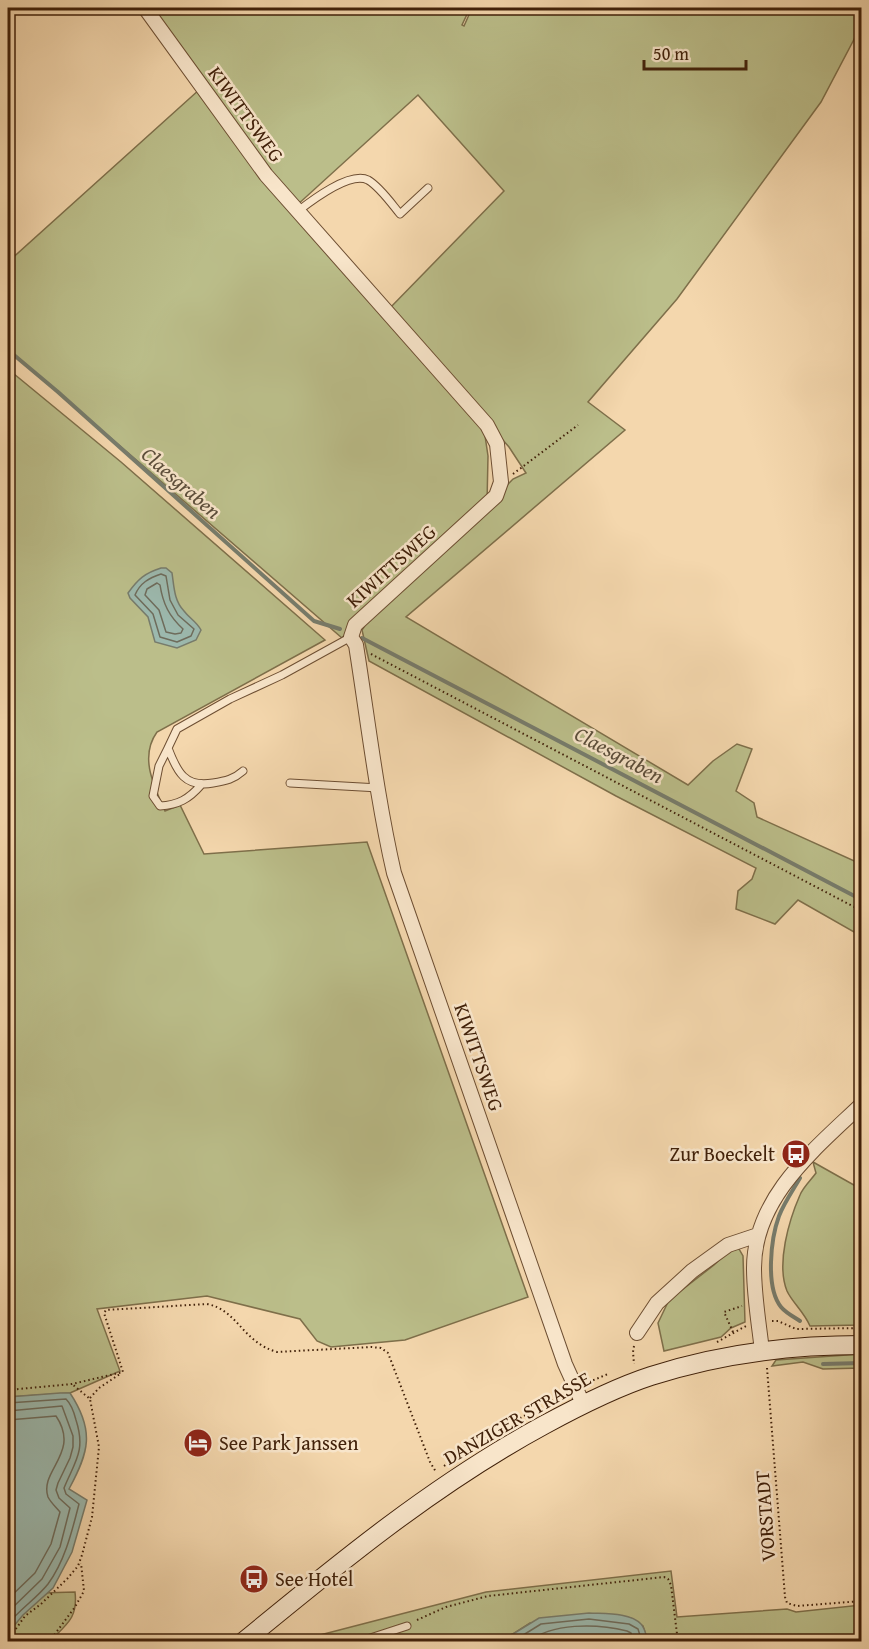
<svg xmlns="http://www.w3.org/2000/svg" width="869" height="1649" font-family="'Gentium Book Plus',serif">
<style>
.green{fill:#bbbe8a;stroke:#7e6f4a;stroke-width:1.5}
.water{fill:#9cb9ae;stroke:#777c6c;stroke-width:1.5}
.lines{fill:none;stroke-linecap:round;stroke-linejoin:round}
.shore{stroke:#6e6c5c;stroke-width:1.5}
.stream{stroke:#777c6c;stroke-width:4}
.lane-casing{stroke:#6d4e32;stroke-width:9}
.street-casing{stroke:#6d4e32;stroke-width:16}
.secondary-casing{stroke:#402009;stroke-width:20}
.path{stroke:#402009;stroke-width:2;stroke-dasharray:1.5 3;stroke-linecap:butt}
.lane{stroke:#f8e5ca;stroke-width:7}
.street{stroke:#f8e5ca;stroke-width:14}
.secondary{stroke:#f8e5ca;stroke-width:18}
.labels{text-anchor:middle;stroke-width:5;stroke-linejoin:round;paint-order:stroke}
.street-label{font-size:20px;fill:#402009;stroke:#f8e5ca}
.poi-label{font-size:20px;fill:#402009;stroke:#f8e5ca;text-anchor:start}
.water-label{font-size:21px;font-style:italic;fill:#5c4e3b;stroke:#f8e5ca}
</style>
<rect width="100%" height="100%" fill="#f4d7ad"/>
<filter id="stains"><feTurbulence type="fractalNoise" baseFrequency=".00333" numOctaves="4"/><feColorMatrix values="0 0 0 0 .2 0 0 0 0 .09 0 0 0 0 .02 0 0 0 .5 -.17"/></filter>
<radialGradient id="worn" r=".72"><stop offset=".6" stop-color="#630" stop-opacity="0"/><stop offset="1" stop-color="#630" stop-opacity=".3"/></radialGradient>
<!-- green -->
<path class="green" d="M148,8H470L462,25L464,26L472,8H861V26L821,102L677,299L588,402L625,430L406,617L688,785L713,761L737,744L752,749L736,791L754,803L757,817L861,864V936L798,900L775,924L736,909L738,891L752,879L756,868L616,796L369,661L362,630L376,608L455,539L513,479L526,473L509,447L388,310L504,191L418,95L295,207Z
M200,89L484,429L488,456L487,503L377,599L342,638L8,349V262Z
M8,369L121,462L325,640L157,732C139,757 154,786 165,811L180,805L204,854L367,842L528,1297L405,1340L331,1347L317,1341L300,1319L207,1296L97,1309L120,1371L70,1393L8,1397Z
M813,1162L861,1189V1325L810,1326C804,1312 792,1302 787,1291C776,1264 789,1220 800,1195C803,1187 811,1180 816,1173Z
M734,1246L739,1249L743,1256L745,1322L731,1328L721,1337L664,1351L658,1323L669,1300L714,1265Z
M861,1354V1368L823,1369L803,1362L772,1366L776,1360Z
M671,1571L677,1617L787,1609L796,1612L861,1605V1641H648L643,1626L631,1618L530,1623L513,1634L490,1641L293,1642L486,1592Z
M75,1592C78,1618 67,1624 50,1641L8,1642V1632L40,1593Z"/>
<!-- water -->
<path class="water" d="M161,568H166L172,573C174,586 174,601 184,611C190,619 196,621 201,630L196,640L177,648L155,642L148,617L130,598L128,593C138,579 145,573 161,568Z
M60,1393H70C95,1431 89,1452 69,1489L87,1500L72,1552L53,1588L23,1615L8,1633V1397Z
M589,1613C604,1614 630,1612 641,1624C645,1628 646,1636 648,1641H490L513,1634L539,1618Z"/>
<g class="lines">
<!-- shore -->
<path class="shore" d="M161,574L166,576L170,600L178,615L194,629L191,636L177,642L160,637L153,614L135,595C140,583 149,578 161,574Z
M157,583L160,585C163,604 169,616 183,629L181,633L175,634L166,632L159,610L145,595L147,589Z
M8,1403L66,1399C72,1405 74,1412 76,1420C86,1451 75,1461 64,1488L66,1494L79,1504C72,1531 65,1561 48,1584C37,1598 20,1609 8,1624
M8,1411L62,1406L73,1436V1447L70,1458L58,1483L56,1490L59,1498L70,1508L60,1547L42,1579L8,1612
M8,1420L56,1416C81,1453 39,1470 48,1497C51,1503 56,1507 60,1512L51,1544L35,1573L8,1599
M512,1642L541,1624L589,1619L629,1624L638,1629L642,1642
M527,1642C553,1623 595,1623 627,1631L631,1633L634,1642
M542,1642C559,1635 612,1630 624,1642"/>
<!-- stream -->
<path class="stream" d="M8,350L58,392L314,621L340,629
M362,638L862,900
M800,1178C793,1190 784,1203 779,1216C771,1238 765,1287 781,1307C786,1313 794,1317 800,1321
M823,1364L862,1363"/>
<!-- lane casing -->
<g class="lane-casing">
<path id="lane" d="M298,211C311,201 350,171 368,180C380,187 391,203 400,214L428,188
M168,748L159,766L153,796L160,806C178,805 189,799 201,785
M243,771C234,779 226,781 213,783C185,788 177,772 168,748L177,729L230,699L282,675L351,637
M290,783L379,788
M358,1642L407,1626"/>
</g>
<!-- street casing -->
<g class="street-casing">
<path id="street" d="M145,8L266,175L487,425L497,444L501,482L496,496L355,625L351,637L356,645C368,721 377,799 394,873L565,1364L583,1404
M637,1333L657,1303L692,1271L728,1245L758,1235
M762,1351C759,1324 754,1296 754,1268C754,1197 815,1149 862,1104"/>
</g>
<!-- secondary casing -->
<g class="secondary-casing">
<path id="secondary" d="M243,1642C339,1563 435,1484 544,1425C579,1406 614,1388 651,1376C719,1354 791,1345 862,1345"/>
</g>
<!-- path -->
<path class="path" d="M513,474L578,425
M371,654L862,911
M772,1321H778L796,1329L861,1328
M733,1332L724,1312L742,1306
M717,1342L746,1326
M634,1346L633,1352L634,1364
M767,1368L785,1597L787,1603L797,1606L862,1601
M589,1382L608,1374
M8,1390L72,1384L123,1372L104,1313L106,1310L207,1304C238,1310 242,1342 277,1352L371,1347L381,1348L388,1353L430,1462L436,1472
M90,1398L99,1388L120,1374
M444,1466L505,1426L565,1394
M417,1620L446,1607L488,1596L664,1577L668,1579L671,1585L678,1642
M8,1640L25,1616L41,1604L67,1579L78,1566L82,1555L92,1517L99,1447L90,1399L72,1384
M49,1642L75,1607L84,1591L81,1563
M219,1642L229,1634"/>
<!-- lane -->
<use href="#lane" class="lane"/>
<!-- street -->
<use href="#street" class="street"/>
<!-- secondary -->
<use href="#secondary" class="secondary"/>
</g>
<!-- icons -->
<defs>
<g id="bus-disc" transform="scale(1.5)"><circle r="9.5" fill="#8f2418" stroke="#f8e5ca"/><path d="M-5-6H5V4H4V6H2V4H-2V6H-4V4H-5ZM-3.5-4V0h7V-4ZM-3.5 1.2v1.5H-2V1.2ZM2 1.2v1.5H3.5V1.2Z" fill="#fff"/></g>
<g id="hotel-disc" transform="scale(1.5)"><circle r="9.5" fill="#8f2418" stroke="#f8e5ca"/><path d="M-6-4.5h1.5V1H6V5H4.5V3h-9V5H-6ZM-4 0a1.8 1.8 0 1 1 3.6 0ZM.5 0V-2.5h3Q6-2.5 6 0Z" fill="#fff"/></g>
</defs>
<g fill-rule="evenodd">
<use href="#bus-disc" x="796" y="1154"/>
<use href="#hotel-disc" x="198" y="1443"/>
<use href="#bus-disc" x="254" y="1579"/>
</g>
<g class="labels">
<!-- street labels -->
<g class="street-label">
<text transform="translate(246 114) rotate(54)" y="7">KIWITTSWEG</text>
<text transform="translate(391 566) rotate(-42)" y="7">KIWITTSWEG</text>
<text transform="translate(479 1057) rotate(71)" y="7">KIWITTSWEG</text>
<text transform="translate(517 1418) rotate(-30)" y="7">DANZIGER STRASSE</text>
<text transform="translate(765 1516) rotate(-94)" y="7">VORSTADT</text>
</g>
<!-- poi labels -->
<g class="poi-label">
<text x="775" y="1161" text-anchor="end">Zur Boeckelt</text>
<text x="219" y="1450">See Park Janssen</text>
<text x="275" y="1586">See Hotel</text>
</g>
<!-- water labels -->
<g class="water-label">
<text transform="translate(181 483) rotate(41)" y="7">Claesgraben</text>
<text transform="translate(619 755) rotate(28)" y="7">Claesgraben</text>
</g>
</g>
<!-- margin -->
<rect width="869" height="1649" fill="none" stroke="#f4d7ad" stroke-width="30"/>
<rect x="9" y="9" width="851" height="1631" fill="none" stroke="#402009" stroke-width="3"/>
<rect x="15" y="15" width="839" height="1619" fill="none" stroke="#402009" stroke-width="1.5"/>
<!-- scale -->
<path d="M644 60v9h102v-9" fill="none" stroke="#402009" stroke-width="3"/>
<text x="653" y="60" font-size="18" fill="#402009" stroke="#f8e5ca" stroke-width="4.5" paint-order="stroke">50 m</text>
<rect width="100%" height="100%" filter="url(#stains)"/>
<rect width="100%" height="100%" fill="url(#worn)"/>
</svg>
